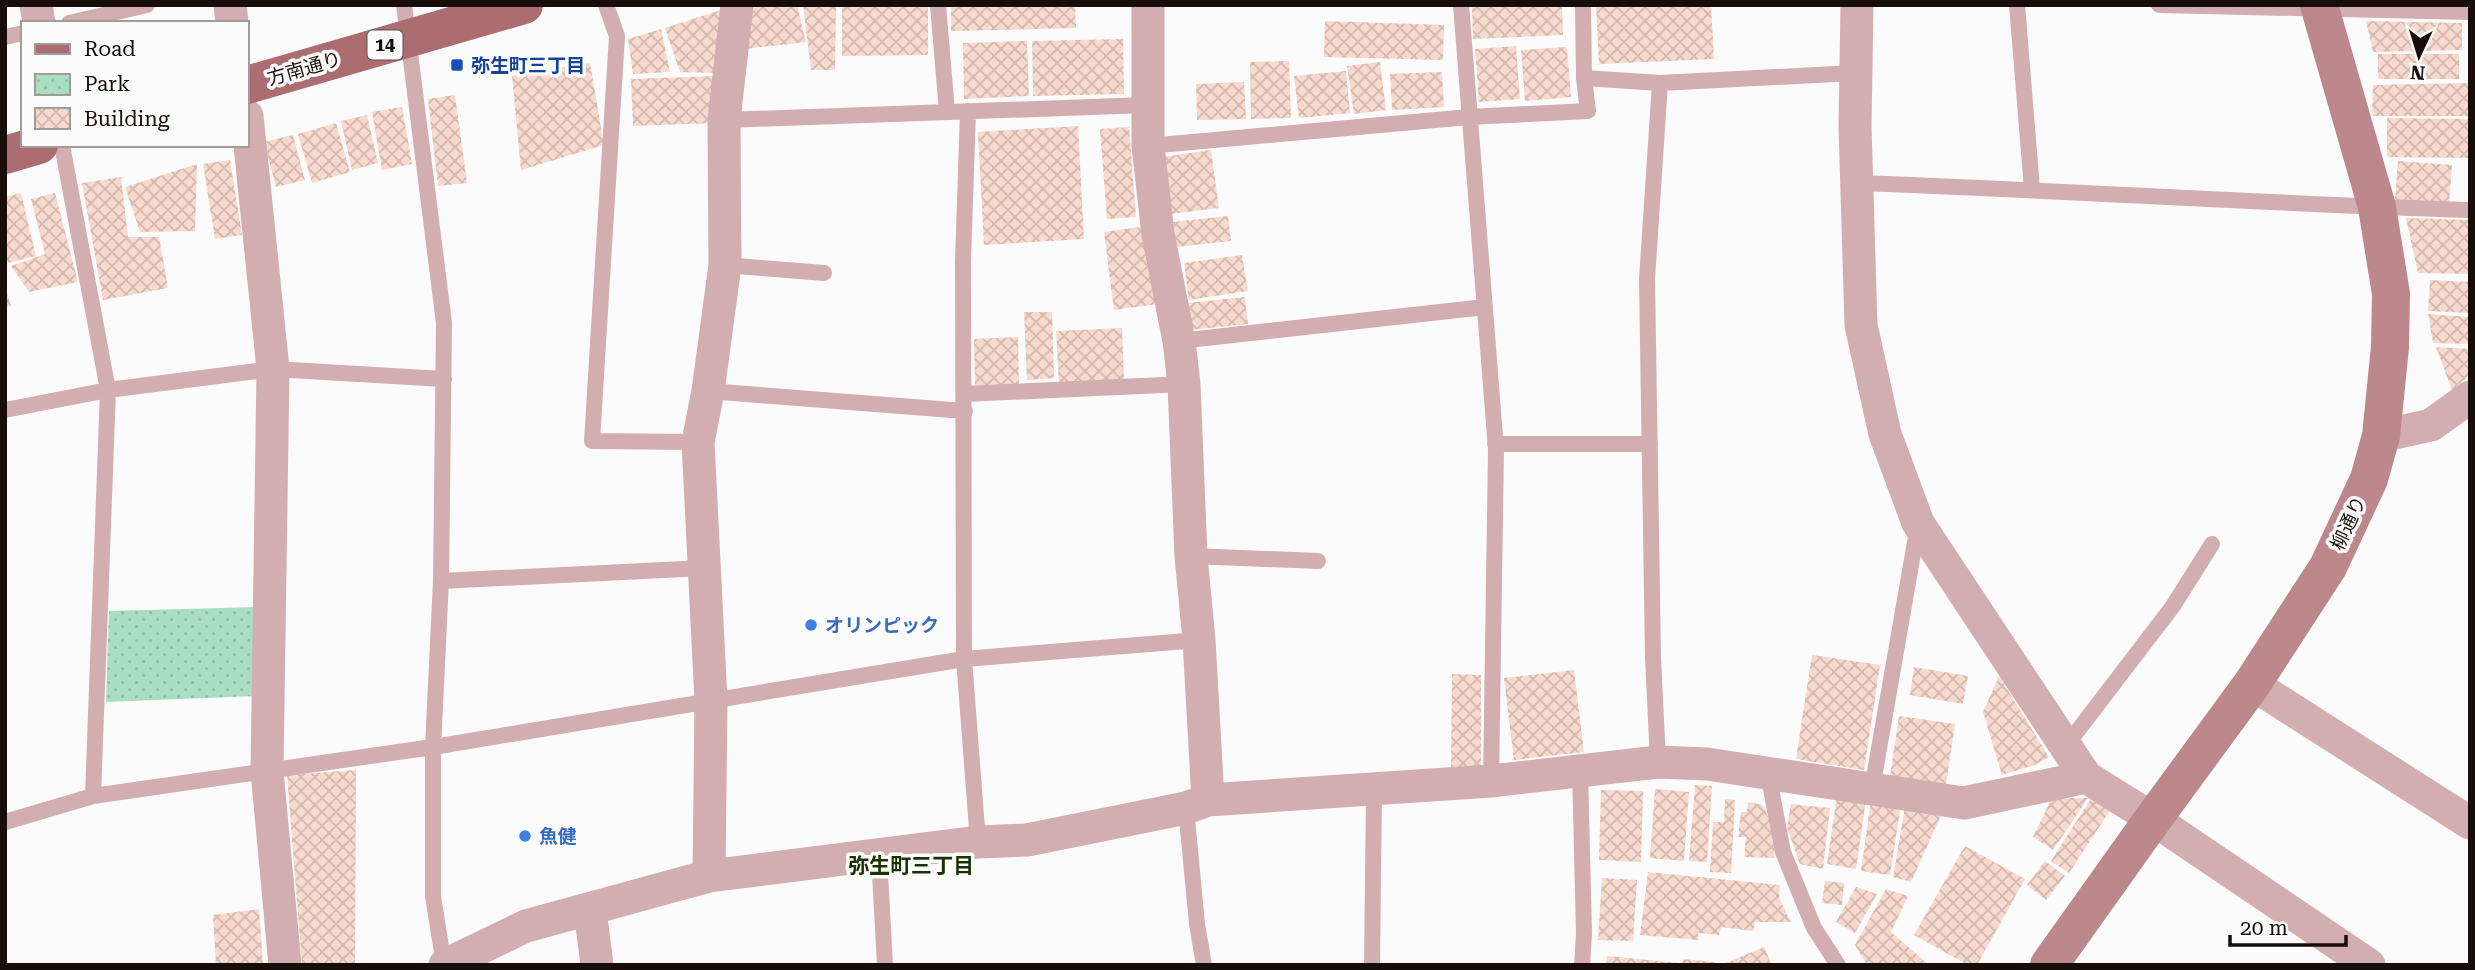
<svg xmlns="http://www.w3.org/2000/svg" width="2475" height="970" font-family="'Roboto Serif','Noto Sans JP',serif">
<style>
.park{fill:url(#park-dots)}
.building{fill:url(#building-cross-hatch)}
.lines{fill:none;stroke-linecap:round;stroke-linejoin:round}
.lane{stroke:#d2aeb0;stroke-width:16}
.street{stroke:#d2aeb0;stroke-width:33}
.secondary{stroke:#bc888b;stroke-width:38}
.primary{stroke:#ab6d71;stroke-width:38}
.transit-dot{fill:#1a4fb4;stroke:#fbfbfb;stroke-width:2.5}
.shop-dot{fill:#3f7fe0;stroke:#fbfbfb;stroke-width:2.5}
.labels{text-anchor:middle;stroke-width:7;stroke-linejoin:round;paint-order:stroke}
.shield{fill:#fbfbfb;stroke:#5b5452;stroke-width:2}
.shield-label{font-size:18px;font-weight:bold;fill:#170d09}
.transit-label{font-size:19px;font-weight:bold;fill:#164399;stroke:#fbfbfb;text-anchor:start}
.street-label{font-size:19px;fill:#170d09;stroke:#fbfbfb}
.shop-label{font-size:19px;font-weight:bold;fill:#366cbe;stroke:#fbfbfb;text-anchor:start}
.neighbourhood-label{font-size:21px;font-weight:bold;fill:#183202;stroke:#fbfbfb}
</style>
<defs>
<pattern id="park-dots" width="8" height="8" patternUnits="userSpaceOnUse" patternTransform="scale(1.75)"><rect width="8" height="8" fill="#a9dfc0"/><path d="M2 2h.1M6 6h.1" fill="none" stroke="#91bea4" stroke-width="1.8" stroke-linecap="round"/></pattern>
<pattern id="building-cross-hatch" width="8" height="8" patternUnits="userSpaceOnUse" patternTransform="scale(1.75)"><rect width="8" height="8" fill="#f7d9cd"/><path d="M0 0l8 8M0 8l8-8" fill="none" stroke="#d3b9af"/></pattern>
</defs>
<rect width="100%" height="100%" fill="#fbfbfb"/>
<!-- park -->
<path class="park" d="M256,607L254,696L106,702L109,611Z"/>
<!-- building -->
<path class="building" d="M765,5H797L806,42L745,49L749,9Z
M803,5H836L835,70H811Z
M842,5H928V55L842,56Z
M951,5H1075L1076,28L951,31Z
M1472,5H1562L1563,35L1473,39Z
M1596,5H1711L1714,59L1599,64Z
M724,9L717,73L680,72L665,28Z
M1325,21L1444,25L1443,60L1324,57Z
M2366,21L2462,23V50L2373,52Z
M661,29L670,72L633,74L628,39Z
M1123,39L1124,94L1033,96L1032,41Z
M1027,41L1029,96L964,99L963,43Z
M1516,46L1520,99L1479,102L1475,49Z
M1567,47L1571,97L1525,101L1521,50Z
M2378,54H2459V79H2378Z
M1289,61L1291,118L1251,119L1250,62Z
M1380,62L1386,110L1354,114L1347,66Z
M590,63L604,145L521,170L512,76Z
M1346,71L1350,113L1299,118L1294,76Z
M1442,72L1444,107L1392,110L1390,74Z
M713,76L715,123L633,126L631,79Z
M1244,82L1246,119L1197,120L1196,84Z
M2468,83L2469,116H2372L2373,85Z
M455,95L467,183L438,186L428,99Z
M402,107L412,164L382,170L372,112Z
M367,115L378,163L352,170L341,121Z
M2387,118L2470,119V158L2387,157Z
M336,123L350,172L312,183L298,134Z
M1078,126L1084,239L984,245L978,132Z
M1129,127L1136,217L1107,219L1100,129Z
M293,135L305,180L276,187L264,142Z
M1211,150L1219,208L1170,214L1162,157Z
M230,160L242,235L215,239L203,164Z
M2398,161L2452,165L2449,204L2395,200Z
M197,164L195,231L140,232L125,187Z
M121,177L128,237H159L168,288L103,300L82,183Z
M21,193L36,256L8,263L5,254V197Z
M55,193L78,282L29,292L11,266L45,254L31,199Z
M1228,216L1231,241L1176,247L1173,222Z
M2406,218L2470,220V274L2418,273Z
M1147,226L1157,304L1114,310L1104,232Z
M1242,255L1248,291L1189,300L1184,263Z
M2430,280L2470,282V313L2428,311Z
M5,287L11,306L5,307Z
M1245,297L1248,324L1189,330L1187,303Z
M1024,312H1052L1054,378L1027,380Z
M2428,314L2470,317V344L2433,343Z
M1122,328L1124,381L1059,384L1056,331Z
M1018,337L1019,386L975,387L974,339Z
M2436,347L2470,349V375L2452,390Z
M1812,655L1880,665L1864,770L1796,759Z
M1914,667L1968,676L1963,704L1910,695Z
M1574,670L1584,752L1514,760L1504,678Z
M1452,674L1481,675V772H1451Z
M1999,676L2049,757L2035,765L2002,775L1983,712Z
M1899,716L1955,724L1946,784L1890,776Z
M356,770L355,965H302L287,775Z
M1695,785L1712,786L1707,862L1689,861Z
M1655,789L1689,792L1684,861L1650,858Z
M1601,790L1643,791L1641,862L1599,860Z
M2094,794L2113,806L2069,873L2051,861Z
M1837,795L1866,799L1856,869L1827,864Z
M2052,798H2088L2053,850L2033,837Z
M1725,799L1735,800L1731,873L1710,872L1713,822H1724Z
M1871,800L1901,804L1890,875L1861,871Z
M1748,802L1763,805L1776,836L1774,858L1744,857L1746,837H1738L1741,812H1747Z
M1791,804L1830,808L1823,869L1800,864L1787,828Z
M1905,807L1942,813L1911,882L1893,877Z
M1965,846L2025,879L1977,965H1968L1914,935Z
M2045,861L2065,876L2046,900L2027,885Z
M1648,872L1780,885L1779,898L1791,922H1755L1753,931L1721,927L1719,935L1698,933V940L1640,935Z
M1602,878L1637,880L1633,941L1598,940Z
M1825,881L1844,883L1842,905L1822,903Z
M1856,887L1877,894L1855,933L1836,922Z
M1886,889L1908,896L1891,932L1929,965H1867L1855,945Z
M259,909L263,965H216L213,915Z
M1764,947L1772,965H1721Z
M1607,956L1680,963V965H1606Z
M1683,959L1715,962L1716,965H1682Z"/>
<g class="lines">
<!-- lane -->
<path class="lane" d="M404,5L444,323L441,581L704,568
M606,5L617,36L592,441L698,442
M938,5L947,112
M1461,5L1496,449L1491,781
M1583,5L1584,78
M2017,5L2032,189
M2159,5L2470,12
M69,23L147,5
M5,37L23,33
M968,111L963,261L964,659L978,842
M724,120L1147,105
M62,145L108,390L93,796
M1148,146L1469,117L1588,111L1584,78L1660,83L1855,73
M1856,183C2061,190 2265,204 2470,210
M725,265L824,273
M1179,341L1485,307
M708,391L965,411
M964,394L1184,384
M5,410L108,390L273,369L444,379
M1495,444H1650
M1191,556L1318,561
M441,581L433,747V896L444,965
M2066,746L2173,606L2212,544
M1658,762L1653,657L1647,279L1660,83
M1580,770L1584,934L1582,965
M1768,773L1783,852L1814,928L1838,965
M1872,789L1918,525
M1186,808L1197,924L1204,965
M5,822L93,796L433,747L964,659L1199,640
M879,855L885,965
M1372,965L1374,791"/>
<!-- street -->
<path class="street" d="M36,5L39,23
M230,5L232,23
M1148,5V146L1158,234L1179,341L1184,384L1191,556L1199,640L1208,800
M1857,5L1855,126L1861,325L1885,434L1918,523L2086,777L2153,819L2369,965
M247,116L273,369L267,771L285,965
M2381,436L2431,425L2470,397
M2252,684L2470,823
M709,876L711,701L698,442L708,391L725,265L724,120L737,5
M590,910L597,965
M445,965L526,926L709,876L978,842L1027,840L1186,808L1208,800L1491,781L1658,762L1707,764L1964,803L2086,777"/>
<!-- secondary -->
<path class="secondary" d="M2049,965L2153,819L2252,684L2328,567L2369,479L2381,436L2390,347L2391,294L2377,207L2319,5"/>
<!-- primary -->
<path class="primary" d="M247,85L524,5
M5,155L39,145"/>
</g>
<!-- markers -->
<rect class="transit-dot" x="450" y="58" width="14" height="14" rx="3.5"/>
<g class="shop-dot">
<circle cx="811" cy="625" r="7"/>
<circle cx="525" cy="836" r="7"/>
</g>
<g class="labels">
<!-- shield labels -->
<rect class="shield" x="367.5" y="30.5" width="35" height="29" rx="5"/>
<g class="shield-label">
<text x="385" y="51">14</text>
</g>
<!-- transit labels -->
<g class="transit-label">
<text x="471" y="72">弥生町三丁目</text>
</g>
<!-- street labels -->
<g class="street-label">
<text transform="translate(304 68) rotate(-16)" y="7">方南通り</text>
<text transform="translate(2348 523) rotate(-65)" y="7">柳通り</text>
</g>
<!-- shop labels -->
<g class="shop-label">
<text x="825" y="632">オリンピック</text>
<text x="539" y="843">魚健</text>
</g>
<!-- neighbourhood labels -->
<g class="neighbourhood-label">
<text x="911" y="873">弥生町三丁目</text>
</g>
</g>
<!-- border -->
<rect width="2475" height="970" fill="none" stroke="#170d09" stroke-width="14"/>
<!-- legend -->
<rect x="21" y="21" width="228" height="126" fill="#fbfbfb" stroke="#a09c9a" stroke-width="2"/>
<rect x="35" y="44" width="35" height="10" fill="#ab6d71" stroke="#a09c9a" stroke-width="2"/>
<text x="84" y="56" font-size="21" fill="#170d09">Road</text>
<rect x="35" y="74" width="35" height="21" fill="url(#park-dots)" stroke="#a09c9a" stroke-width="2"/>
<text x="84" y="91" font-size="21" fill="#170d09">Park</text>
<rect x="35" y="108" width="35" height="21" fill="url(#building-cross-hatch)" stroke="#a09c9a" stroke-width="2"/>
<text x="84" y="126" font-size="21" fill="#170d09">Building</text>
<!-- north arrow -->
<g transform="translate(2419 56) rotate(184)" stroke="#fbfbfb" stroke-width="5" paint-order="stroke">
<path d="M0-5L12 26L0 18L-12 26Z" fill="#170d09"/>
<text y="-10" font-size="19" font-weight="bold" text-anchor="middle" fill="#170d09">N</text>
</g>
<!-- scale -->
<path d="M2230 935v10h116v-10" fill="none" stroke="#170d09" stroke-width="3.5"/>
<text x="2240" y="935" font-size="21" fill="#170d09" stroke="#fbfbfb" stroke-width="5" paint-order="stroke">20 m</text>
</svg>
